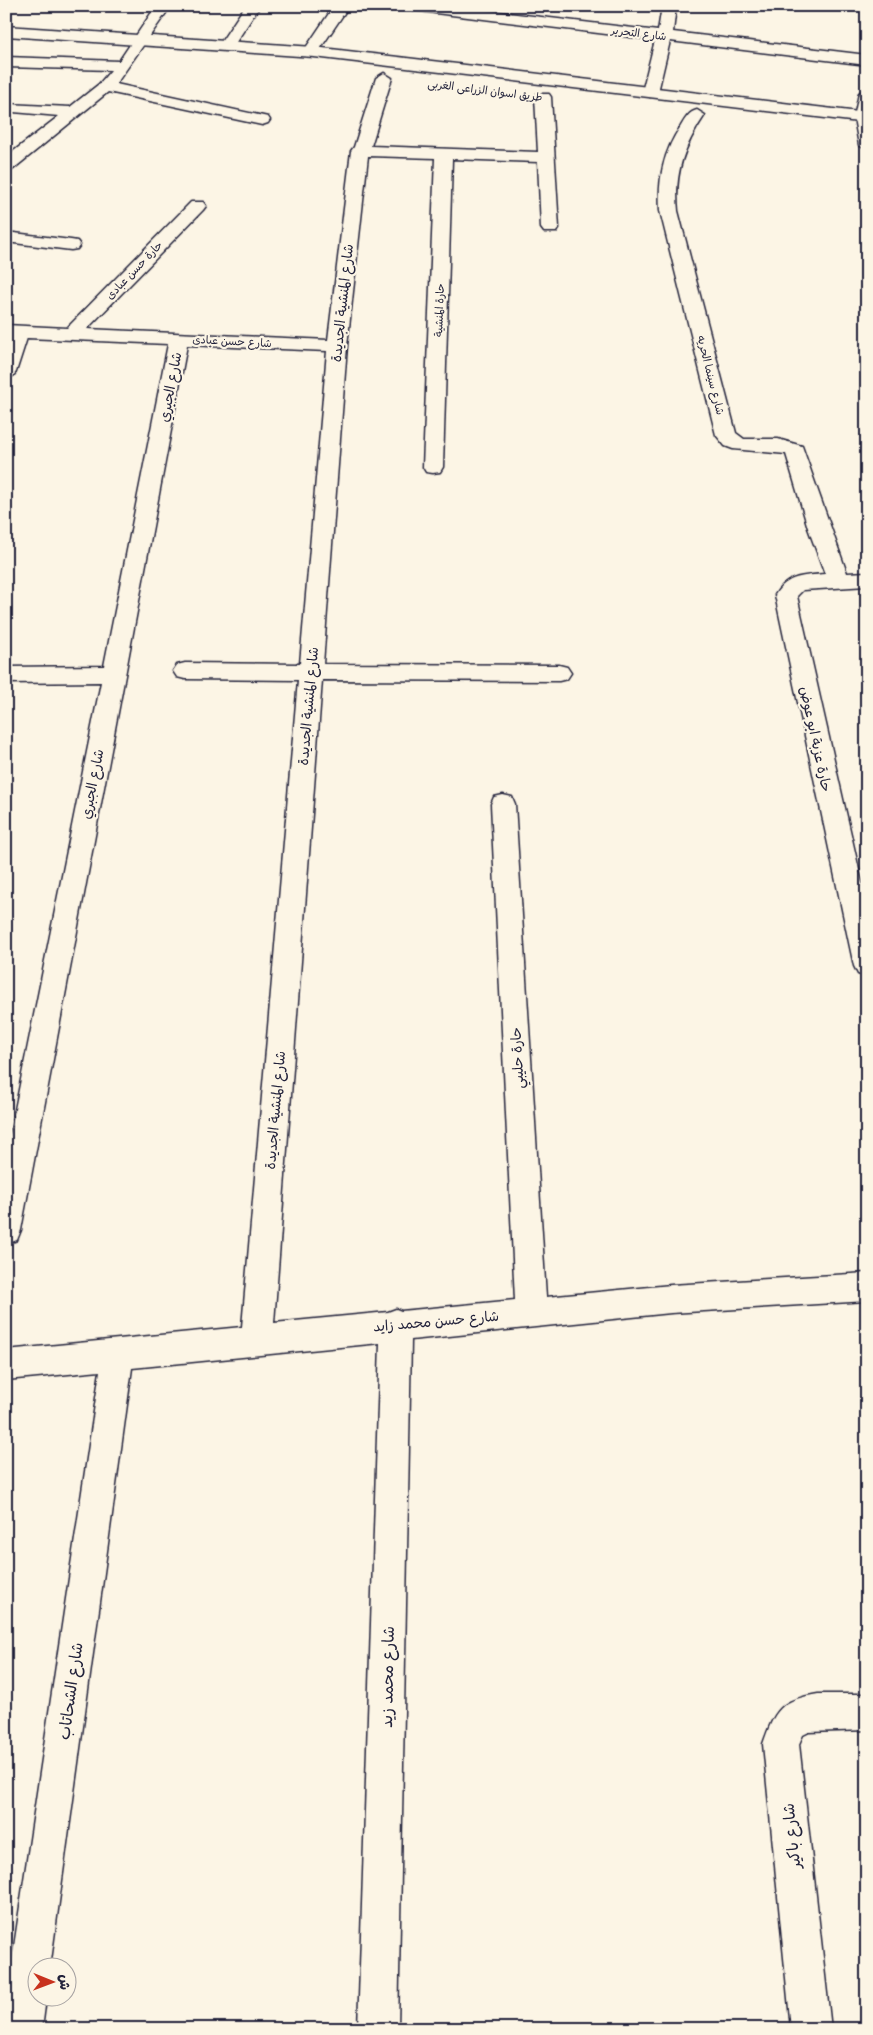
<svg xmlns="http://www.w3.org/2000/svg" width="873" height="2035" font-family="'Balsamiq Sans','Playpen Sans Arabic',sans-serif">
<style>
.lines{fill:none;stroke-linecap:round;stroke-linejoin:round}
.minor-casing{stroke:#22223b;stroke-width:3}
.major-casing{stroke:#22223b;stroke-width:3}
.minor{fill:#fcf5e5;fill-rule:evenodd}
.major{fill:#fcf5e5;fill-rule:evenodd}
.labels{text-anchor:middle;stroke-width:4.5;stroke-linejoin:round;paint-order:stroke}
.far-street-label{font-size:11px;fill:#22223b;stroke:#fcf5e5}
.street-label{font-size:14px;fill:#22223b;stroke:#fcf5e5}
.near-street-label{font-size:16px;fill:#22223b;stroke:#fcf5e5}
</style>
<rect width="100%" height="100%" fill="#fcf5e5"/>
<filter id="ink" filterUnits="userSpaceOnUse"><feTurbulence type="fractalNoise" baseFrequency=".02" numOctaves="2"/><feDisplacementMap in="SourceGraphic" scale="10" xChannelSelector="R" yChannelSelector="G"/><feConvolveMatrix kernelMatrix="1 2 1 2 8 2 1 2 1" color-interpolation-filters="sRGB"/></filter>
<g filter="url(#ink)">
<g class="lines">
<!-- minor casing -->
<g class="minor-casing">
<path id="minor" d="M156,6H171L116,84L268,117L270,120L268,123L262,125L108,92L12,170L6,171V157L59,116L13,112L6,109L7,104L70,107L99,84L111,70L6,67V57L119,61Z
M245,6H260L232,48H222L219,45Z
M334,6H349L316,55H306L303,52Z
M404,6H451L658,31L662,6H676L673,32L867,55V65L670,41L658,92L650,97L642,92L655,40L411,10Z
M384,73L392,78L371,146L538,152L535,97L537,94H549L551,97L559,228L556,232H544L541,228L538,162L452,159L443,467L440,472L433,473L426,472L423,467L435,158L368,156L347,346L323,664L559,665L567,667L571,673L567,679L559,681L322,680L274,1323L388,1312L396,1309L401,1311L515,1300L491,804L494,797L503,795L512,797L515,804L546,1297L671,1285L867,1273V1301L671,1313L411,1340L398,2029H358L380,1343L132,1368L50,1968H38V1998H46L42,2029H6V2000L100,1371L6,1380V1350L242,1327L298,680L185,679L177,677L173,671L177,665L185,663L300,664L327,351L187,345L21,1230L17,1240L6,1244V1154L101,682L6,683V667L104,666L168,344L27,338L16,372L13,376L6,378V325L67,328L191,202H203L206,206L203,210L87,329L328,340L351,151L354,147L376,78Z
M867,88V150L859,145L854,118L859,93Z
M697,110L705,115C684,146 674,173 678,211L736,433L744,439H778L802,446L847,573L867,572V586L803,590L797,596L867,905V977L858,974L854,966L775,595C787,575 804,576 825,574L808,528L786,454L733,449L725,446L716,435L660,211C658,179 663,152 681,126C685,119 689,112 697,110Z
M6,232L71,240L77,241L80,245L77,249L71,250L6,242Z
M818,1694H867V1730L809,1732L803,1735L799,1744L831,2029H791L763,1744C775,1710 780,1700 818,1694Z"/>
</g>
<!-- major casing -->
<g class="major-casing">
<path id="major" d="M6,26L314,47L867,113V123L314,57L6,36Z"/>
</g>
<!-- minor -->
<use href="#minor" class="minor"/>
<!-- major -->
<use href="#major" class="major"/>
</g>
</g>
<g class="labels">
<!-- far-street labels -->
<g class="far-street-label">
<text transform="translate(639 33) rotate(7)" y="4">شارع التحرير</text>
<text transform="translate(485 90) rotate(7)" y="4">طريق اسوان الزراعى الغربى</text>
<text transform="translate(134 270) rotate(-46)" y="4">حارة حسن عبادى</text>
<text transform="translate(439 310) rotate(-88)" y="4">حارة المنشية</text>
<text transform="translate(232 341) rotate(3)" y="4">شارع حسن عبادى</text>
<text transform="translate(711 375) rotate(76)" y="4">شارع سينما الحريه</text>
</g>
<!-- street labels -->
<g class="street-label">
<text transform="translate(342 303) rotate(-84)" y="5">شارع المنشية الجديدة</text>
<text transform="translate(170 387) rotate(-79)" y="5">شارع الجبري</text>
<text transform="translate(308 706) rotate(-85)" y="5">شارع المنشية الجديدة</text>
<text transform="translate(816 739) rotate(78)" y="5">حارة عزبة ابو عوض</text>
<text transform="translate(92 784) rotate(-79)" y="5">شارع الجبري</text>
<text transform="translate(517 1058) rotate(-93)" y="5">حارة حليبي</text>
<text transform="translate(275 1110) rotate(-85)" y="5">شارع المنشية الجديدة</text>
<text transform="translate(436 1321) rotate(-5)" y="5">شارع حسن محمد زايد</text>
</g>
<!-- near-street labels -->
<g class="near-street-label">
<text transform="translate(387 1677) rotate(-89)" y="6">شارع محمد زيد</text>
<text transform="translate(70 1691) rotate(-82)" y="6">شارع الشحاتاب</text>
<text transform="translate(791 1836) rotate(-96)" y="6">شارع باكير</text>
</g>
</g>
<!-- margin -->
<rect width="873" height="2035" fill="none" stroke="#fcf5e5" stroke-width="25"/>
<rect x="12" y="12" width="848" height="2010" fill="none" stroke="#22223b" stroke-width="2" filter="url(#ink)"/>
<!-- north arrow -->
<g transform="translate(52 1982) rotate(91)"><circle r="24" fill="#fcf5e5" stroke="#a5a1a1"/>
<path d="M0-4L9 19L0 12L-9 19Z" fill="#c8321e"/>
<text y="-8" font-size="14" font-weight="bold" text-anchor="middle" fill="#22223b">ش</text>
</g>
</svg>
